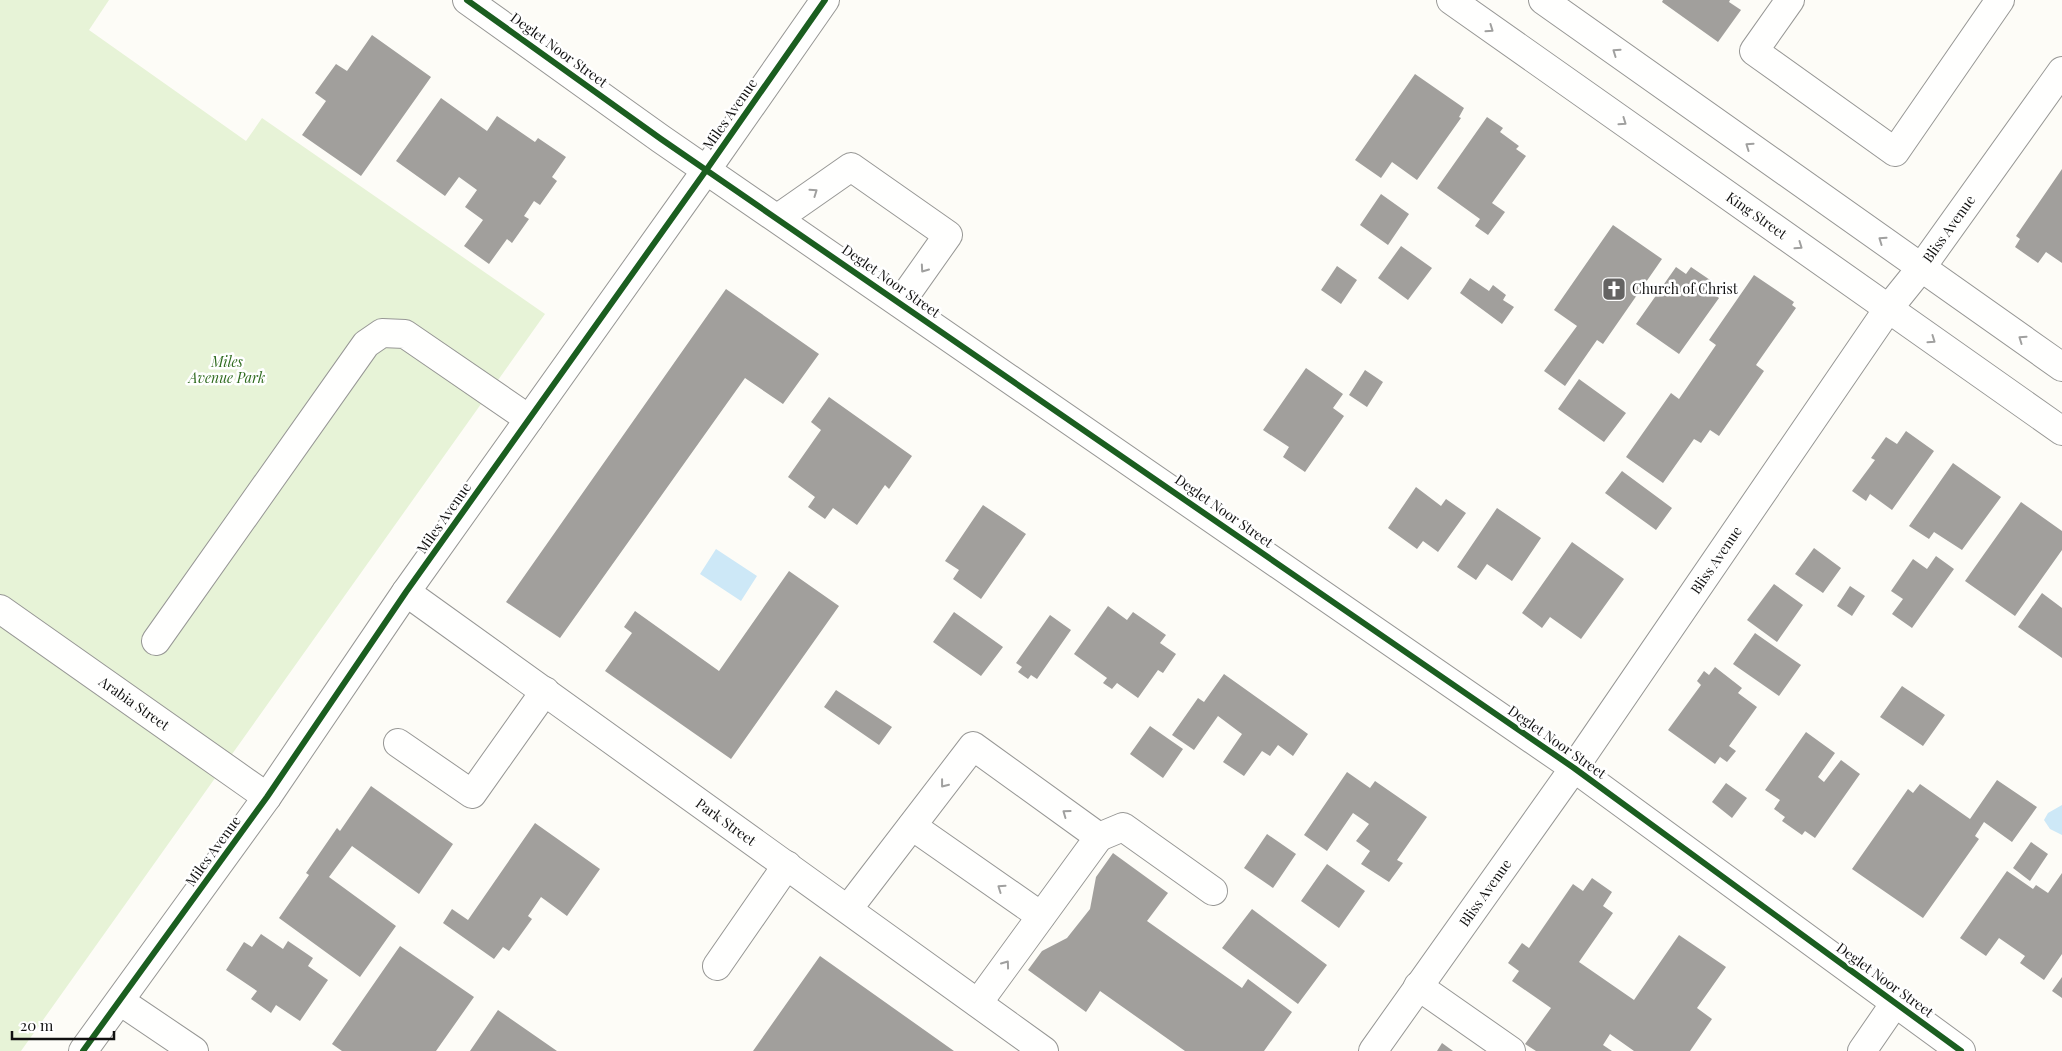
<svg xmlns="http://www.w3.org/2000/svg" width="2062" height="1051" font-family="'Playfair Display',serif">
<style>
.green{fill:#e7f3d7}
.water{fill:#cde8f7}
.building{fill:#a19f9c}
.lines{fill:none;stroke-linecap:round;stroke-linejoin:round}
.minor-casing{stroke:#979795;stroke-width:30}
.minor{stroke:#fffffe;stroke-width:28}
.cycleway-casing{stroke:#fff;stroke-width:9}
.cycleway{stroke:#1b5e20;stroke-width:6}
.oneway{stroke:#a0a09f}
.labels{text-anchor:middle;stroke-width:5;stroke-linejoin:round;paint-order:stroke}
.street-label{font-size:14px;fill:#111;stroke:#fff}
.poi-label{font-size:14px;fill:#111;stroke:#fff;text-anchor:start}
.park-label{font-size:14px;font-style:italic;fill:#2f6b1f;stroke:#fff}
</style>
<rect width="100%" height="100%" fill="#fdfcf7"/>
<!-- green -->
<path class="green" d="M0,0H109L89,30L246,141L262,118L545,314L21,1051H0Z"/>
<!-- water -->
<path class="water" d="M716,549L757,576L741,601L700,574Z
M2062,805V835L2050,829L2044,820L2048,813Z"/>
<!-- building -->
<path class="building" d="M1663,0H1730L1729,2L1741,10L1718,42L1662,2Z
M372,35L431,77L361,176L302,135L326,101L315,93L336,64L347,71Z
M1415,74L1464,108L1459,117L1461,118L1417,180L1392,162L1381,178L1355,160Z
M441,98L487,131L497,116L535,142L538,138L566,157L552,177L557,181L540,205L534,201L524,216L529,219L512,243L507,239L489,264L464,246L483,220L465,207L477,190L459,177L445,196L396,161Z
M1487,117L1503,128L1500,132L1519,146L1516,149L1526,156L1492,203L1505,212L1488,235L1475,226L1480,219L1437,188Z
M2062,169V263L2046,252L2038,263L2015,247L2020,239L2016,236Z
M1381,194L1409,214L1388,245L1360,225Z
M1613,225L1662,259L1603,344L1597,340L1565,386L1544,371L1577,326L1554,310Z
M1401,246L1432,268L1408,300L1378,278Z
M1337,266L1357,280L1341,304L1321,290Z
M1676,267L1686,274L1691,267L1713,282L1708,290L1719,298L1679,354L1636,324Z
M1754,275L1794,302L1792,305L1796,308L1756,365L1764,371L1719,436L1710,430L1701,443L1694,439L1663,483L1626,457L1671,393L1679,399L1716,345L1709,340Z
M1470,278L1489,291L1493,285L1506,295L1503,300L1514,307L1502,324L1460,293Z
M726,289L819,354L783,404L745,378L560,638L506,602Z
M1306,368L1343,394L1333,408L1344,416L1305,472L1283,457L1289,447L1263,430Z
M1365,370L1383,382L1367,407L1349,395Z
M1579,379L1626,413L1604,442L1558,409Z
M829,397L912,456L889,489L885,485L857,525L833,508L825,519L808,507L815,497L788,477L821,430L811,422Z
M1906,431L1934,451L1892,510L1870,494L1866,501L1852,491L1875,460L1871,458L1886,437L1897,444Z
M1953,463L2001,497L1962,550L1934,532L1929,539L1909,526Z
M1622,471L1672,508L1656,530L1605,493Z
M1416,487L1441,506L1446,499L1466,513L1438,552L1423,541L1417,549L1388,528Z
M2021,502L2062,531V550L2015,616L1965,581Z
M983,505L1026,534L981,599L953,579L959,570L945,561Z
M1497,508L1541,538L1512,581L1487,564L1476,580L1457,567Z
M1572,542L1624,579L1581,639L1550,617L1542,628L1522,613Z
M1814,548L1841,568L1823,593L1795,574Z
M1936,556L1954,569L1912,628L1892,614L1903,599L1891,591L1913,559L1927,569Z
M789,571L839,606L731,759L605,671L632,633L624,627L635,611L719,671Z
M1774,584L1803,605L1777,642L1747,620Z
M1850,586L1865,596L1852,616L1837,606Z
M2042,593L2062,608V658L2018,627Z
M1108,606L1127,620L1133,612L1166,635L1160,643L1176,654L1163,673L1158,670L1138,698L1117,683L1112,689L1103,683L1107,678L1074,654Z
M954,612L1003,647L981,676L933,642Z
M1050,615L1071,630L1037,679L1031,675L1028,679L1018,672L1022,667L1016,663Z
M1755,633L1801,665L1779,696L1733,664Z
M1715,667L1742,688L1738,693L1757,707L1729,746L1736,751L1727,762L1720,757L1715,764L1668,730L1701,685L1697,681L1704,671L1709,675Z
M1224,674L1308,734L1293,756L1278,745L1270,756L1262,751L1244,776L1223,762L1242,734L1218,716L1194,750L1172,735L1198,698L1204,702Z
M1902,686L1945,715L1923,746L1880,717Z
M836,690L892,727L879,745L824,707Z
M1150,726L1183,749L1163,778L1130,754Z
M1806,732L1835,753L1818,777L1824,782L1841,760L1860,774L1815,838L1805,831L1802,835L1782,821L1785,817L1774,809L1780,800L1765,790Z
M1347,772L1370,788L1375,781L1427,817L1397,860L1403,863L1389,882L1361,864L1370,851L1356,841L1369,824L1353,813L1327,851L1304,835Z
M1997,780L2037,807L2012,842L1984,822L1975,836L1979,839L1923,918L1852,869L1908,789L1913,793L1920,784L1970,819Z
M1726,783L1747,798L1732,818L1712,802Z
M371,786L453,844L419,894L352,846L329,877L396,926L360,977L279,918L309,875L306,873L337,828L340,831Z
M535,823L600,869L567,916L541,897L528,916L532,919L509,951L503,947L494,959L443,923L452,909L468,920Z
M1267,834L1296,854L1273,888L1244,868Z
M2031,842L2048,854L2030,881L2013,868Z
M1113,853L1168,893L1147,921L1242,988L1248,979L1292,1012L1264,1051H1185L1100,991L1086,1012L1028,970L1042,951L1067,938L1090,909L1096,877Z
M1327,864L1365,891L1339,928L1301,901Z
M2007,871L2033,889L2036,885L2048,893L2062,873V954L2044,980L2020,963L2025,956L1999,938L1986,956L1960,938Z
M1592,878L1612,892L1603,906L1613,913L1579,962L1634,1000L1679,935L1726,967L1697,1008L1712,1019L1690,1051H1634L1610,1034L1603,1045L1612,1051H1536L1525,1044L1551,1008L1512,981L1519,971L1508,963L1522,943L1529,948L1573,884L1583,891Z
M1252,909L1327,965L1298,1004L1222,948Z
M261,934L283,949L288,941L313,958L308,966L328,980L300,1021L276,1005L271,1013L251,999L257,991L226,970L244,942L252,947Z
M400,946L474,997L436,1051H342L332,1044Z
M820,956L954,1051H753Z
M2062,977V998L2052,991Z
M498,1010L557,1051H470Z
M1442,1043L1453,1051H1437Z"/>
<g class="lines">
<!-- minor casing -->
<g class="minor-casing">
<g id="minor">
<path d="M467,0L661,139L1574,768L1961,1051"/>
<path id="s1" d="M1451,0L2062,431"/>
<path d="M1543,0L2062,367"/>
<path d="M1790,0L1754,51L1895,152L2000,0"/>
<path d="M778,218L851,167L948,235L900,303"/>
<path id="s2" d="M406,592L1044,1051"/>
<path id="s3" d="M0,609L267,797"/>
<path d="M156,641L366,344L382,333L405,334L529,419"/>
<path d="M398,743L472,794L545,691"/>
<path d="M912,826L1041,916"/>
<path d="M1099,837L1123,827L1213,891"/>
<path d="M848,909L973,746L1099,837L978,1003"/>
<path d="M717,966L787,865"/>
<path d="M1418,986L1511,1051"/>
<path d="M120,1001L194,1051"/>
<path d="M83,1051L267,797L406,592L707,169L825,0"/>
<path id="s4" d="M1373,1051L1574,768L1888,309L1921,268L2062,71"/>
<path d="M1862,1051L1895,1003"/>
</g>
</g>
<!-- minor -->
<use href="#minor" class="minor"/>
<!-- cycleway casing -->
<g class="cycleway-casing">
<path id="cycleway" d="M467,0L661,139L1574,768L1961,1051
M83,1051L267,797L406,592L707,169L825,0"/>
</g>
<!-- cycleway -->
<use href="#cycleway" class="cycleway"/>
</g>
<!-- one-way arrows -->
<defs><path id="oneway-chevron" d="M-2-3.5L2.5 0L-2 3.5" fill="none" stroke-width="1.6" stroke-linecap="round" stroke-linejoin="round" transform="scale(1.25)"/></defs>
<g class="oneway">
<use href="#oneway-chevron" transform="translate(1490 29) rotate(35)"/>
<use href="#oneway-chevron" transform="translate(1616 52) rotate(-145)"/>
<use href="#oneway-chevron" transform="translate(1623 122) rotate(35)"/>
<use href="#oneway-chevron" transform="translate(1749 146) rotate(-145)"/>
<use href="#oneway-chevron" transform="translate(814 192) rotate(-35)"/>
<use href="#oneway-chevron" transform="translate(1882 240) rotate(-145)"/>
<use href="#oneway-chevron" transform="translate(1799 246) rotate(35)"/>
<use href="#oneway-chevron" transform="translate(924 269) rotate(125)"/>
<use href="#oneway-chevron" transform="translate(2022 339) rotate(-145)"/>
<use href="#oneway-chevron" transform="translate(1932 340) rotate(35)"/>
<use href="#oneway-chevron" transform="translate(944 784) rotate(128)"/>
<use href="#oneway-chevron" transform="translate(1066 813) rotate(-144)"/>
<use href="#oneway-chevron" transform="translate(1001 888) rotate(-145)"/>
<use href="#oneway-chevron" transform="translate(1006 964) rotate(-54)"/>
</g>
<!-- icons -->
<defs>
<g id="church-square" transform="scale(1.25)"><rect x="-9" y="-9" width="18" height="18" rx="4" fill="#646362" stroke="#fff"/><path d="M-1.2-6h2.4v3.5h3.3v2.4h-3.3V6h-2.4V-.1h-3.3v-2.4h3.3Z" fill="#fff"/></g>
</defs>
<g fill-rule="evenodd">
<use href="#church-square" x="1614" y="289"/>
</g>
<g class="labels">
<!-- street labels -->
<g class="street-label">
<text transform="translate(559 50) rotate(36)" y="5">Deglet Noor Street</text>
<text transform="translate(730 114) rotate(-55)" y="5">Miles Avenue</text>
<text dy="5" stroke="none"><textPath href="#s1" startOffset="374">King Street</textPath></text>
<text dy="5" stroke="none"><textPath href="#s4" startOffset="1004">Bliss Avenue</textPath></text>
<text transform="translate(891 281) rotate(35)" y="5">Deglet Noor Street</text>
<text transform="translate(1224 511) rotate(35)" y="5">Deglet Noor Street</text>
<text transform="translate(444 518) rotate(-55)" y="5">Miles Avenue</text>
<text dy="5" stroke="none"><textPath href="#s4" startOffset="599">Bliss Avenue</textPath></text>
<text dy="5" stroke="none"><textPath href="#s3" startOffset="164">Arabia Street</textPath></text>
<text transform="translate(1557 742) rotate(35)" y="5">Deglet Noor Street</text>
<text dy="5" stroke="none"><textPath href="#s2" startOffset="394">Park Street</textPath></text>
<text transform="translate(213 851) rotate(-54)" y="5">Miles Avenue</text>
<text dy="5" stroke="none"><textPath href="#s4" startOffset="194">Bliss Avenue</textPath></text>
<text transform="translate(1885 980) rotate(36)" y="5">Deglet Noor Street</text>
</g>
<!-- poi labels -->
<g class="poi-label">
<text x="1632" y="294">Church of Christ</text>
</g>
<!-- park labels -->
<g class="park-label">
<text x="227" y="367">Miles<tspan x="227" dy="16">Avenue Park</tspan></text>
</g>
</g>
<!-- scale -->
<path d="M12 1031v8h102v-8" fill="none" stroke="#111111" stroke-width="2.5"/>
<text x="20" y="1031" font-size="15" fill="#111111" stroke="#ffffff" stroke-width="4" paint-order="stroke">20 m</text>
</svg>
